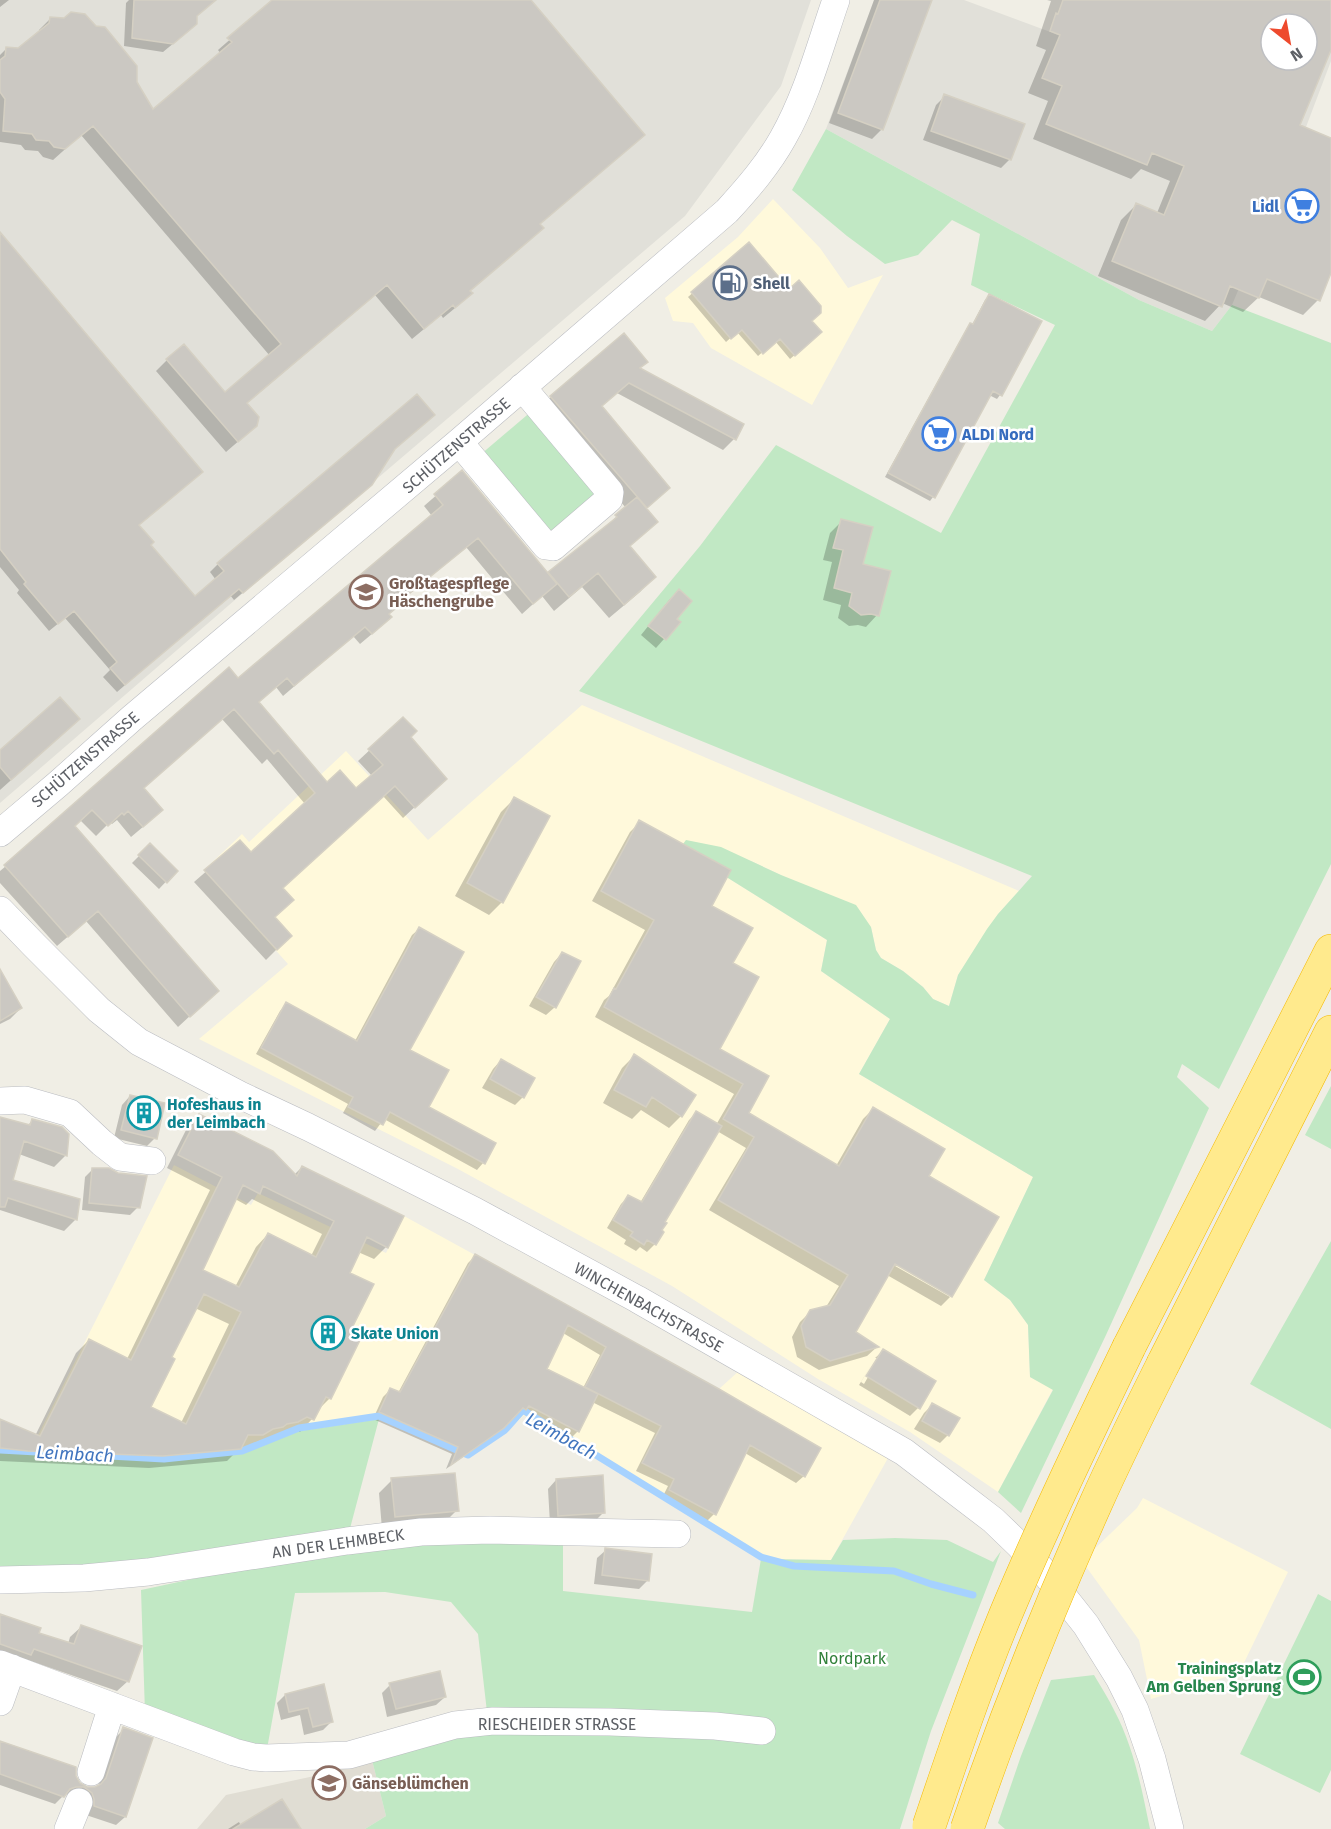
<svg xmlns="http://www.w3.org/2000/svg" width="1331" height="1829" font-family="'Fira Sans',sans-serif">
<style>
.commercial{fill:#fff9db}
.industrial{fill:#e1e0d9;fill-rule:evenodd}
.education{fill:#e0ddd3}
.green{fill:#c1e8c4}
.shadow{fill:#0003;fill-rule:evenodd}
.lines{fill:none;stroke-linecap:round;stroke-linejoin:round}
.stream{stroke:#a6d2ff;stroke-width:7}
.building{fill:#cbc8c2;stroke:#d5d0c3;stroke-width:1.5;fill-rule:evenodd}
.minor-casing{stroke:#babcc1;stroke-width:28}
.highway-casing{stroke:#f5ba00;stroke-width:34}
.minor{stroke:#fff;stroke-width:27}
.highway{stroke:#ffea8d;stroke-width:33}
.highway-bridge-casing{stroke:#f5ba00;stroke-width:34;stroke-linecap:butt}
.highway-bridge{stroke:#ffea8d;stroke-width:33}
.labels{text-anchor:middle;stroke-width:5;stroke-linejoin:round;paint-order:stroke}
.shop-label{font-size:16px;font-weight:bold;fill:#366cbe;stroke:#fff;text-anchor:end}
.service-label{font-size:16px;font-weight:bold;fill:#4e5e75;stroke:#fff;text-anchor:start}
.street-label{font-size:16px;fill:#5d6066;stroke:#fff}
.education-label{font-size:16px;font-weight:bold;fill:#785e54;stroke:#fff;text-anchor:start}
.culture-label{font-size:16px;font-weight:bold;fill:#0d838f;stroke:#fff;text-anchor:start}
.park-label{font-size:16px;fill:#31813a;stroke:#fff}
.leisure-label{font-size:16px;font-weight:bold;fill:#27864d;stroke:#fff;text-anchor:end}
.water-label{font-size:18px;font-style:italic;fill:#4175be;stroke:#fff}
</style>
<rect width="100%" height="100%" fill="#f0eee5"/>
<!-- commercial -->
<path class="commercial" d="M773,199L820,248L848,288L883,275L812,405L711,348L693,323L673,321L665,298L738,237Z
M582,705L1019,891L998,914L958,975L949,1006L933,999L923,987L903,971L881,958L876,950L871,927L781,875L751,861L680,848L827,940L821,971L890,1019L859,1074L1033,1177L984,1280L1010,1300L1028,1325L1030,1377L1053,1389L998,1492L910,1432L818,1379L672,1286L458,1169L199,1039L288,964L204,870L242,834L249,842L346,751L428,840Z
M174,1165L251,1205L258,1193L386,1253L404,1216L719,1389L740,1370L888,1458L831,1560L761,1559L526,1413L508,1431L469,1458L379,1419L378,1414L298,1426L240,1449H31Z
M1143,1498L1288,1572L1239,1673L1151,1699L1139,1640L1082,1561L1137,1508Z"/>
<!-- industrial -->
<path class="industrial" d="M0,0H811L781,86L685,216L243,593L0,803Z
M874,0H964L1080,43L1331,0V61L1306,127L1232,305L1212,331L1139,300L826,129ZM1271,24H1307V60H1271Z"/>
<!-- education -->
<path class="education" d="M371,1756L386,1816L365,1829H197L226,1795L333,1772L332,1762Z"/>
<!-- green -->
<path class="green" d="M826,129L1139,300L1212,331L1232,305L1331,343V864L1219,1089L1182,1064L1177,1077L1209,1108L1106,1335L1021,1513L998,1492L1053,1390L1030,1377L1028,1325L1010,1300L984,1280L1033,1177L859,1074L890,1019L821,971L827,940L680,848L686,840L721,847L781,875L856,905L871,927L876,950L881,958L903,971L923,987L933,999L949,1006L958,975L987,929L998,914L1032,876L579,691L700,546L776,445L941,533L1055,325L971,285L980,234L952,220L918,255L885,264L847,236L792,190Z
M533,410L601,491L556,536L480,455Z
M1331,1086V1149L1305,1135Z
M1331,1241V1429L1250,1384Z
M379,1419L348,1536L91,1574L0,1572V1452L164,1461L244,1453L299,1431Z
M481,1538L563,1545V1591L752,1612L761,1559L831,1560L843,1540L895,1538L947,1540L993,1562L1001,1551L931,1731L900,1829H365L386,1816L371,1756L487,1712L478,1634L451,1602L385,1592L295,1593L267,1749L145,1713L141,1590L291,1558Z
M1318,1594L1331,1601V1770L1320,1793L1240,1754Z
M1094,1675C1101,1687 1109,1699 1115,1712C1134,1748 1142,1790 1150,1829H1005L998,1823L1021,1756L1051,1680Z"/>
<!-- shadow -->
<path class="shadow" d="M0,0H9L0,7Z
M129,0H215L196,16L186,33L163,52L124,46L126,3Z
M275,0H530L643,135L539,224L542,228L469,292L471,293L460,304L443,318L441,315L412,339L375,295L246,404L256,426L226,452L156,371L167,360L225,395L270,356L81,135L53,160L43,157L38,151L25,150L21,145L0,142V55L6,49L19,50L39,33V30L50,19L135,83L153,112L221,54L218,50Z
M874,0H931L882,129L872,139L829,123Z
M1047,0H1331V46L1298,126L1331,139V269L1318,300L1303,315L1259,297L1243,312L1222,303L1205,321L1098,276L1121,220L1136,205L1157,213L1170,181L1141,169L1131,179L1033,139L1048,101L1028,93L1046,50L1036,46L1051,1ZM1271,24H1307V60H1271Z
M945,96L1010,159L1001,168L923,140L936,105Z
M0,239L193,480L138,526L149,545L195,598L216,580L210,572L218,564L392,451L362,493L234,600L230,595L117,692L103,677L110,670L65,618L49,631L17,593L19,590L0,567Z
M749,244L810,321L817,336L790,359L775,341L758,356L737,332L726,342L688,297Z
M989,296L1000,395L997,399L989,395L933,497L930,501L885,477L967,328L972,325L985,300Z
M638,369L742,425L734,439L723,450L617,393L601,407L657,499L645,509L656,522L629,547L654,577L640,592L609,618L582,587L554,611L542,596L522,614L466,547L398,603L379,628L360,644L353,636L283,696L276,687L258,703L327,784L356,790L372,776L358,761L403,719L409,737L434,789L403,818L383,796L281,888L273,918L290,936L266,960L194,882L240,842L251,854L305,804L267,759L262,764L222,719L142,789L150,821L131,837L117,820L112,824L110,822L96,836L80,820L73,827L217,991L178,1027L86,921L57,946L0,883V871L6,866L238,680L432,516L424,506L462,473L548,574L602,530L626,508L540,408L551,397Z
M842,521L861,565L877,615L866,627L858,625L849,626L838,618L841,605L823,600L832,562L823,560L830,533Z
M670,599L675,619L679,622L656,648L641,635Z
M78,719L65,732L0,790V752Z
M514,799L502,902L489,915L455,896L501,812Z
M640,822L710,906L731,963L718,1050L767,1077L747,1114L836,1166L863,1119L873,1109L927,1177L997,1217L950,1297V1294L890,1259L888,1262L950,1297L941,1306L887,1275L854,1333L877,1347L867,1356L819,1370L797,1357L792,1337L800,1322L810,1312L826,1307L839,1286L709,1210L746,1148L717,1131L663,1223L665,1224L655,1244L647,1252L640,1247L636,1251L624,1244L626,1240L607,1228L621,1204L629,1196L640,1203L689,1120L696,1113L716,1125L734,1094L595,1017L604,1000L609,996L645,930L592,901L630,832Z
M150,845L176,871L159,889L132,863Z
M419,929L408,1050L427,1107L483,1163L477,1170L384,1119L375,1131L343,1113L348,1104L256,1054L280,1011L286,1004L355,1041L412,935Z
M562,953L555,1007L546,1015L529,1006L554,962Z
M0,972L21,1008L10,1019L0,1024Z
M634,1056L694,1095L681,1116L669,1128L641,1110L632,1119L603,1103L622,1068Z
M501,1060L523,1097L515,1105L482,1088L493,1069Z
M130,1096L155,1138L147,1146L114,1138L122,1105Z
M199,1116L294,1175L302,1167L386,1247L374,1259L358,1252L348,1273L349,1331L330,1398L317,1411L312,1419L300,1432L294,1429L284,1434L273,1436L268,1439L259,1441L249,1447H241L227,1461L149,1468L0,1461V1420L35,1436L76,1353L89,1340L127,1359L210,1190L167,1168L187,1128ZM235,1199L246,1205L252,1199L322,1234L311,1256L268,1234L256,1247L235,1287L201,1271ZM195,1308L229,1324L181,1423L149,1408L170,1358Z
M0,1118L27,1126L33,1120L66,1155L54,1167L19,1154L11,1181L76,1219L64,1231L0,1210Z
M93,1169L138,1207L130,1215L82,1210L85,1177Z
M475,1256L804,1476L796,1483L745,1453L714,1514L707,1521L662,1498L668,1486L636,1471L655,1433L592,1402L578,1431L571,1438L521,1413L518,1417L514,1415L495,1434L446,1469L452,1454L373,1419L383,1397L391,1389L398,1393L468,1263ZM563,1333L600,1355L583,1388L545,1369Z
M883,1351L918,1408L910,1416L859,1385L875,1359L861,1382L864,1384L879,1358H875Z
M932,1405L948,1435L940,1443L914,1429L924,1413Z
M392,1480L457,1510L444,1523L382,1529L379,1493Z
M556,1480L603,1513L595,1521L550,1524L548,1489Z
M606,1550L648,1580L639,1589L594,1584L597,1558Z
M0,1615L37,1633L68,1644L70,1637L81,1627L128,1681L117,1691L25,1659L0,1658Z
M390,1685L445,1697L436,1705L387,1717L382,1693Z
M285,1695L332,1721L323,1730L304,1735L300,1715L281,1720L277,1703Z
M124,1729L151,1739L125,1817L116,1825L86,1815L76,1795L67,1794L63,1796L55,1804L0,1785V1743L74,1775L78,1783L86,1789L98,1787L116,1737Z
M239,1822L241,1826L300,1829H228Z"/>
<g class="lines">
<!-- stream -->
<path class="stream" d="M0,1450L164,1459L242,1451L299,1428L379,1416L468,1455L505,1430L523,1410L761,1557L794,1566L894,1571L931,1584L973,1595"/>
</g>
<!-- building -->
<path class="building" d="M134,0H216L197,16V24L173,44L132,38Z
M272,0H531L645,135L540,224L544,228L470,291L473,293L455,308L453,305L424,329L387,285L247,403L259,417L257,426L238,442L166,359L184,344L225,392L281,344L93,126L65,149L54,147L49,141L36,140L32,134L3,131L5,99L0,92V60L5,56L6,47L18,48L49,23L50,17L64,18L71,12L85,14L96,26L105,27L137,66V82L153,109L232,42L227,38Z
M880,0H932L883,130L838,113Z
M1063,0H1331V50L1300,125L1331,138V273L1320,301L1267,279L1259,298L1230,286L1222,307L1112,261L1136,203L1164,215L1184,166L1152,153L1147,165L1046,124L1062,86L1042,78L1060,35L1050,31L1056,13L1058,14ZM1271,24H1307V60H1271Z
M944,94L1025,124L1011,160L931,131Z
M0,232L203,472L139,525L154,542L151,545L195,596L224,571L217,563L417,394L435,415L395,449L372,485L243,593L239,589L125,685L110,668L117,662L74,611L58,624L24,584L26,582L0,549Z
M749,242L789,289L799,280L821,306V313L812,321L822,332L795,356L780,339L763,354L742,330L731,339L691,292Z
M989,294L1042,321L1002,396L993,391L935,498L888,473L970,323L973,324Z
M624,333L648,362L640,368L744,424L736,440L629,383L602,406L670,488L647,508L550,396Z
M462,470L557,584L533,604L478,538L399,602L401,604L389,614L392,617L372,634L365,627L294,686L287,678L259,702L327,782L340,770L356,788L383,765L368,749L403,717L417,731L411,737L447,779L415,808L395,786L283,888L294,900L275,917L292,936L277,950L204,870L240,840L251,852L315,793L278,750L274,754L234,709L144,788L163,810L143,827L128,811L124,815L122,813L108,826L92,810L75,826L219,991L190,1017L98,911L68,937L4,865L229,667L238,678L443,505L434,494Z
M637,497L658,522L630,546L656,577L624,605L598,573L569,597L548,572L617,517L615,515Z
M841,519L873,527L863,564L891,571L879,616L871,614L861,615L849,606L852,593L834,588L843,550L833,548Z
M679,589L692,601L677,619L681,622L666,640L648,626Z
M60,697L80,719L11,780L0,767V750Z
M514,797L550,816L503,903L467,883Z
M639,820L731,870L712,906L753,928L733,963L759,977L720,1049L769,1076L749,1113L839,1166L873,1107L945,1149L929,1176L999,1217L952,1297L895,1264L856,1332L879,1347L830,1361L806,1347L801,1326L810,1310L830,1305L848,1275L718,1200L754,1137L723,1119L743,1084L604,1007L614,988L616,989L654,920L601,891Z
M150,843L178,871L167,883L138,855Z
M419,927L464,952L410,1050L449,1070L429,1107L496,1143L485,1164L390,1112L383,1125L348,1107L353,1097L261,1048L286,1002L357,1041Z
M562,952L581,961L556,1008L536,997Z
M0,969L22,1008L0,1021Z
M634,1054L696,1095L682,1117L652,1097L646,1107L614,1090Z
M501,1059L535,1078L524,1098L490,1079Z
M130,1095L165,1103L157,1139L121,1130Z
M696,1111L722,1126L665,1222L667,1223L662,1230L664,1232L656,1245L647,1240L644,1245L630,1236L633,1232L613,1220L628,1195L642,1202Z
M199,1114L273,1151L297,1176L302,1166L404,1216L388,1248L367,1237L350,1273L374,1284L351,1330L362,1336L331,1399L326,1397L314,1420L307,1417L298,1422L287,1424L283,1427L273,1429L263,1435H248L241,1449L163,1456L28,1451L0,1448V1419L40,1436L89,1339L131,1360L222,1177L178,1155ZM243,1185L260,1194L263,1186L334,1221L316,1257L268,1233L239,1287L203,1270ZM204,1294L241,1312L186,1424L151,1407L175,1359L172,1357Z
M0,1117L30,1125L32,1119L62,1127L69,1134L67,1156L24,1141L13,1180L80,1199L77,1220L8,1198L5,1207H0Z
M92,1168H109L118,1173L147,1176L140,1208L89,1203Z
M475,1254L719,1389L821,1448L805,1477L750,1445L716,1515L669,1490L674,1479L642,1463L661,1426L585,1387L606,1347L568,1325L547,1369L598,1394L579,1432L529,1406L526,1410L523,1408L504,1428L451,1465L458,1447L379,1412L390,1388L400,1392Z
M883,1349L936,1381L920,1409L866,1376Z
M932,1403L960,1418L949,1436L922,1421Z
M455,1473L459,1511L395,1517L391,1478Z
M603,1475L605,1513L558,1516L556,1479Z
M605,1548L652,1554L649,1581L602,1575Z
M0,1614L41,1628L39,1633L74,1644L81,1625L142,1646L129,1682L34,1649L31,1655L0,1644Z
M440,1671L446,1697L396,1709L389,1683Z
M324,1684L333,1722L313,1727L308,1708L289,1712L285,1694Z
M123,1727L153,1738L126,1817L94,1806V1799L92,1793L84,1787H76L70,1789L64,1797L0,1774V1741L76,1767V1776L80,1783L87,1787H95L101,1784L106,1778Z
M282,1799L301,1829H233Z"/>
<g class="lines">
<!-- minor casing -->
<g class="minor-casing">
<path id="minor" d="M459,442L546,546L553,547L609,499L610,492L522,387
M0,833L58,784L132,718L459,442L727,211C748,188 768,165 783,138C807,96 820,46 836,0
M0,910L34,945L99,1010L139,1042L240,1095L308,1127L475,1211L637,1299L904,1452L959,1494L993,1520L1019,1545L1044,1572L1086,1625L1119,1678L1135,1710L1152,1759L1170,1829
M0,1101L25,1100L70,1113L102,1143L120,1157L152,1161
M0,1580L84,1578L148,1572L347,1541L421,1532L490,1530L677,1534
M0,1664L234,1752L253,1757L266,1758L349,1755L455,1725L493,1721L610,1722L715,1726L762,1731
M0,1702L12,1668
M91,1772L112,1706
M68,1829L79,1802"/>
</g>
<!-- highway casing -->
<g class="highway-casing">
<path id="highway" d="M1129,1347L1331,951
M1163,1364L1331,1032"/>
</g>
<!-- minor -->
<use href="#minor" class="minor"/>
<!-- highway -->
<use href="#highway" class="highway"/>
<!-- highway-bridge casing -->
<g class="highway-bridge-casing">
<path id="highway-bridge" d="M929,1826C953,1755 977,1684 1005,1616C1043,1525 1086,1436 1129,1347
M967,1829C1005,1718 1048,1610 1096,1503C1117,1456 1140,1410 1163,1364"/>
</g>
<!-- highway-bridge -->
<use href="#highway-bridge" class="highway-bridge"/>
</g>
<!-- icons -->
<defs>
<g id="supermarket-ring" transform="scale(1.725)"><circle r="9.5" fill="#fff" stroke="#3f7fe0" stroke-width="1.5"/><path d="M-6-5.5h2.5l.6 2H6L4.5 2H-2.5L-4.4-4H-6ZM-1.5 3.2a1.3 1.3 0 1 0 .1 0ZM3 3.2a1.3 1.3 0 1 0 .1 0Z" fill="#3f7fe0"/></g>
<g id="fuel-ring" transform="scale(1.725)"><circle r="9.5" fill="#fff" stroke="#5c6f8a" stroke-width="1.5"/><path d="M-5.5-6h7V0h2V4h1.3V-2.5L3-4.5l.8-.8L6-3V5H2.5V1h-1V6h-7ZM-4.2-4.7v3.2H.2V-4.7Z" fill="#5c6f8a"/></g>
<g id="school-ring" transform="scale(1.725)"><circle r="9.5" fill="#fff" stroke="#8d6e63" stroke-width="1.5"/><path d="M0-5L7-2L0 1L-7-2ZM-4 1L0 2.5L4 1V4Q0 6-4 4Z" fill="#8d6e63"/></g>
<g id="building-ring" transform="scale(1.725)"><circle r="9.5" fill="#fff" stroke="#0f9aa8" stroke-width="1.5"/><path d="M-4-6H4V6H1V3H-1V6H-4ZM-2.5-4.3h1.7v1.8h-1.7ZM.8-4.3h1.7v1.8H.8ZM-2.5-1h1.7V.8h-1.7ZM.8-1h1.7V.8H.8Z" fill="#0f9aa8"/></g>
<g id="stadium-ring" transform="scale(1.725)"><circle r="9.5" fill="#fff" stroke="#2e9e5b" stroke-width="1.5"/><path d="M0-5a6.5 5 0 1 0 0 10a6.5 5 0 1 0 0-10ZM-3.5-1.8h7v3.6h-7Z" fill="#2e9e5b"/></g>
</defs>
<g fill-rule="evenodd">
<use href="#supermarket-ring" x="1302" y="206"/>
<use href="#fuel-ring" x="730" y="283"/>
<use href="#supermarket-ring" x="939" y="434"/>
<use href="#school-ring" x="366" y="592"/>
<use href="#building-ring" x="144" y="1113"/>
<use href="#building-ring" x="328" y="1333"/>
<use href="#stadium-ring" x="1304" y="1677"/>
<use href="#school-ring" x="329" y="1783"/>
</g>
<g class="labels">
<!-- shop labels -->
<g class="shop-label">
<text x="1279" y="212">Lidl</text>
<text x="962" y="440" text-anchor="start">ALDI Nord</text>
</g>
<!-- service labels -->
<g class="service-label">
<text x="753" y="289">Shell</text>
</g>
<!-- street labels -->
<g class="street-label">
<text transform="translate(456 445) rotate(-41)" y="6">SCHÜTZENSTRASSE</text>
<text transform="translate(85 759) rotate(-41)" y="6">SCHÜTZENSTRASSE</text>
<text transform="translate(649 1307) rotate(29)" y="6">WINCHENBACHSTRASSE</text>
<text transform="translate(338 1543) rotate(-8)" y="6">AN DER LEHMBECK</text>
<text x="557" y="1730">RIESCHEIDER STRASSE</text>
</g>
<!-- education labels -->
<g class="education-label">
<text x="389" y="589">Großtagespflege<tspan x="389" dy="18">Häschengrube</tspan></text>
<text x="352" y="1789">Gänseblümchen</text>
</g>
<!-- culture labels -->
<g class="culture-label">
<text x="167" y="1110">Hofeshaus in<tspan x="167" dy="18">der Leimbach</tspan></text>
<text x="351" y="1339">Skate Union</text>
</g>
<!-- park labels -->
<g class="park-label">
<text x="852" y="1664">Nordpark</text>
</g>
<!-- leisure labels -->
<g class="leisure-label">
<text x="1281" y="1674">Trainingsplatz<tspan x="1281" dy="18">Am Gelben Sprung</tspan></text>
</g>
<!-- water labels -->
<g class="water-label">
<text transform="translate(561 1436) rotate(29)" y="6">Leimbach</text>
<text transform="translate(75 1454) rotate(3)" y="6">Leimbach</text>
</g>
</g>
<!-- north arrow -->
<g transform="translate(1289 42) rotate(149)"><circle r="28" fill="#ffffff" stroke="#bebfc2" stroke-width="1.5"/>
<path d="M0-4.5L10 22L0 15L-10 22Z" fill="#ee4a2d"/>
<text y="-9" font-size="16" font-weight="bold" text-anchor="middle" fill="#5d6066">N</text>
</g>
</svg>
